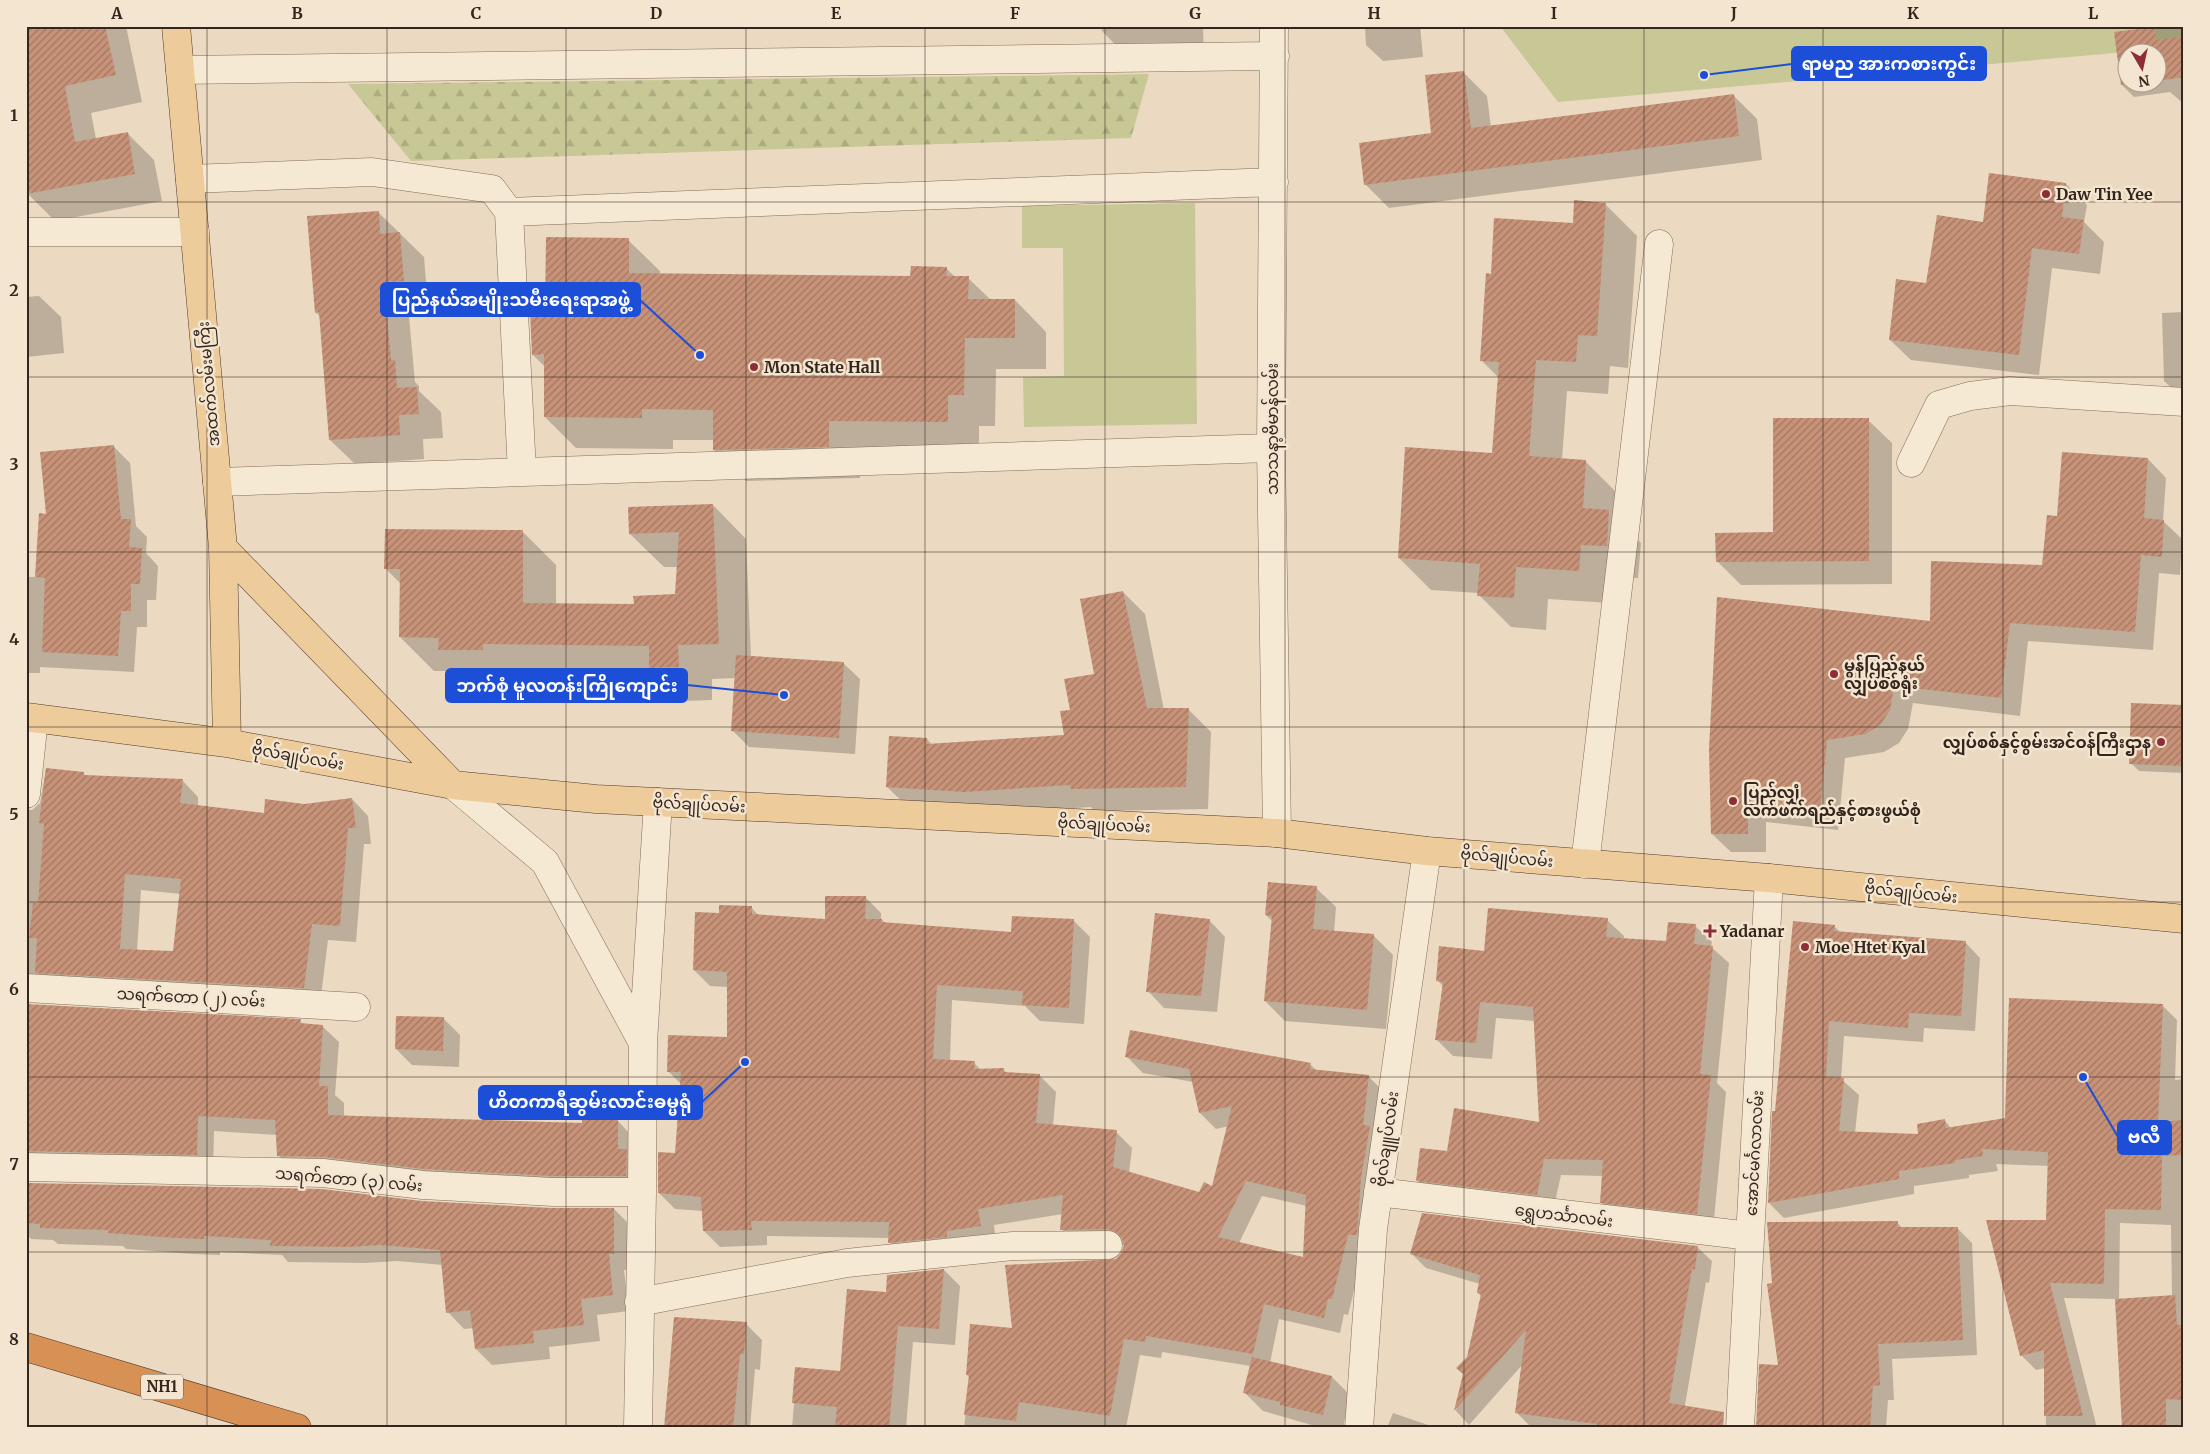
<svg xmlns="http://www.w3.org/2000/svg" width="2210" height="1454" font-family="Merriweather,'Noto Sans Myanmar',serif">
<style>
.green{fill:#c7c895}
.forest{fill:url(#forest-firs)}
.shadow{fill:#0003;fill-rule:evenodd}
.building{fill:url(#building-hatch);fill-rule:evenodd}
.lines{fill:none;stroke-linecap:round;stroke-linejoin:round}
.minor-casing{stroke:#836c59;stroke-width:29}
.major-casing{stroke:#513b2e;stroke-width:29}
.highway-casing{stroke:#513b2e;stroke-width:29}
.minor{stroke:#f6e9d3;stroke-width:28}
.major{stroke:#edcb9a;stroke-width:28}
.highway{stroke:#d79155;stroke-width:28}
.grid{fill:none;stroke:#34261d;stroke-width:1;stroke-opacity:0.55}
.poi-dot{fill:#8f2d37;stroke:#f3e5d0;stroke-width:2}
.labels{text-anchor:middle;stroke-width:5;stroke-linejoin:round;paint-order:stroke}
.shield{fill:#f3e5d0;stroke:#6d5f53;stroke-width:1}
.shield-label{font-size:15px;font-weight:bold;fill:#34261d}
.poi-label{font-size:16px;font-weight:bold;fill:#34261d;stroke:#f3e5d0;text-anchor:start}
.street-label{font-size:16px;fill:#34261d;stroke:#f3e5d0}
.leader{fill:none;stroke:#1d4ed8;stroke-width:2}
.callout-dot{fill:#1d4ed8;stroke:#f3e5d0;stroke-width:2}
.callout{fill:#1d4ed8;stroke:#1d4ed8;stroke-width:2}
.callout-label{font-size:18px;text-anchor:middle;font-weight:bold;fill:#fff}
.neatline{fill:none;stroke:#34261d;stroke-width:2}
.grid-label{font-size:16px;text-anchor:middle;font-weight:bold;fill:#34261d}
</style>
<defs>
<pattern id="forest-firs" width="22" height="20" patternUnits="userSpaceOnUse" patternTransform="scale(1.25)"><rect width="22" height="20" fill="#c7c895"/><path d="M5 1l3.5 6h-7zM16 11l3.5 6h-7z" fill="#acac80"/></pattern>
<pattern id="building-hatch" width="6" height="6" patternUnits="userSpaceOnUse" patternTransform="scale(1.25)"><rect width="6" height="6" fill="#c79278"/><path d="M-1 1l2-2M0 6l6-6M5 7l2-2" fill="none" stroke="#a27762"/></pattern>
</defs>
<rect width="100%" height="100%" fill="#ebdac1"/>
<!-- green -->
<path class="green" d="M1500,26H2184V47L1558,102Z
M1195,203L1197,424L1024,427L1023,377L1064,376L1063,248H1022V206Z"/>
<!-- forest -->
<path class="forest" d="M1149,74L1131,138L411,161L348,84Z"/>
<!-- shadow -->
<path class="shadow" d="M26,26H126L142,102L91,113L96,139L127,133L154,160L162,201L55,221L28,194Z
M1101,26H1203L1204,61L1133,63L1102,31Z
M1365,26H1420L1423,57L1383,61L1366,45Z
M2168,26H2184V104L2170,92L2134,97L2122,85L2116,33ZM2128,52H2158V82H2128Z
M1463,72L1487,96L1491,127L1733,95L1757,119L1762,160L1389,208L1365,184L1433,134Z
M1991,174L2066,184L2087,205L2084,222L2104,242L2100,274L2052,268L2039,375L1911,360L1890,340L1927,284L1984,223Z
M1605,204L1637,236L1628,368L1610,366L1608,394L1567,391L1562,460L1585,461L1617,493L1616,518L1641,543L1638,578L1612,576L1610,603L1548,599L1546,630L1511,627L1479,595V593L1431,590L1399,558L1494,454L1499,378L1481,360L1492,275Z
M378,212L424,257L428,305L408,306L415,382L419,386V391L441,412L443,438L423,439L424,459L355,464L330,440L320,317L316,312Z
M628,240L660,271V274L912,277L946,268L956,278H968L991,300H1015L1046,332V369H996L995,426H979V453L860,452V478L746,481L714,450V440H673V449L576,448L545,417V367L533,355L546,311Z
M39,296L61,317L64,353L26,357V297Z
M2184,312V396H2180L2164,381L2162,313Z
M1868,420L1892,443V584L1741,585L1717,561L1774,533Z
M114,447L130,463L136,526L147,537L146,553L158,566L156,600H147V627H137L134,672L40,667V673H26V577H36L47,515Z
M2148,459L2166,478L2163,521L2182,539L2180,575L2159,573L2153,650L2028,641L2020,716L1913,703L1908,729L1899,743L1884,752L1845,758L1838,830L1766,822V852H1731L1712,834L1931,622L2043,566L2058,517Z
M713,505L746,539L751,657L843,663L860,679L855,754L749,747L733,731L736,678L712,679V700L684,701L662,679L516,677V684L473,683L461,671H434L400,637L401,584L386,569L523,532L556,565V604L635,605L677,595L678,567H664L630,534Z
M1123,592L1145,614L1164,710L1188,709L1211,732L1208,809L1094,811L1091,807L987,814L910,809L887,787L927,739L932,745L1065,736L1071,711L1096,675Z
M2184,706V773L2139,771L2131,763Z
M46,769L83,773L87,777L182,780L198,797V806L265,814L304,805L352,799L368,816L371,844H364L356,942L328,940L320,1004L29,996L26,1004V774L28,776V810H32L40,803ZM141,890L181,894L174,952L137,951Z
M1316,888L1336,907L1334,932L1373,935L1393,955L1386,1029L1285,1021L1265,1001L1272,921L1266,915Z
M865,897L881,913V919L885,923L1013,933L1074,921L1090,937L1084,1024L1040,1021L1025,1006L952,1000L950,1061L974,1063L981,1070H1004L1007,1073L1040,1076L1056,1092L1053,1126L1116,1132L1132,1148L1129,1173L1200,1193L1213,1188L1229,1126L1216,1129L1200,1113L1193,1082L1143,1073L1127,1057L1311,1065L1317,1071L1368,1076L1384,1092L1364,1250L1348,1315L1344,1314L1340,1333L1279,1319L1270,1363L1332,1377L1350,1395L1343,1428H1322L1263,1411L1245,1393L1251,1366L1162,1352L1161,1358L1140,1355L1126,1428H964L970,1378L967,1375L1013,1329L1006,1266L1040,1263L1109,1262L1117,1259L1122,1254L1125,1245H1077L1061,1229L1063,1214L994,1225L996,1242L906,1259L890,1243V1238L767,1236V1245L720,1247L704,1231L703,1211L675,1209L659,1193L676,1154L682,1085L668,1071L729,1038L728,987L710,986L694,970L720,914L751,907L759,916L827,920ZM1262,1196L1307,1206L1304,1259L1239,1243Z
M1209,920L1225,937L1217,1012L1164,1008L1148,991Z
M1607,920L1624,936V939L1667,942L1695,926L1712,942L1711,947L1729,963L1717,1083L1726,1092L1713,1230L1618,1219L1601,1202L1603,1176L1561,1175L1553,1211L1434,1197L1417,1180L1448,1153L1540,1123L1535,1021L1496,1018L1492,1059L1453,1056L1436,1039L1444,987L1437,980L1485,952Z
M1834,926L1840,932L1965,942L1980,958L1975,1031L1924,1028L1923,1042L1844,1036L1841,1079L1859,1095L1855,1133L1919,1135L1945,1121L1952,1129L2006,1119L2162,1005L2177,1020L2175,1080L2184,1079V1428H2123L2117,1299L2064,1298L2097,1428H2046L2045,1368L2036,1370L2021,1355L2048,1221L2049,1166L1996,1164L1998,1171L1969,1175V1178L1914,1186V1194L1784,1218L1769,1203L1776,1112ZM2120,1223L2171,1225L2172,1296L2119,1300Z
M26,1005L300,1021L304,1025L322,1026L339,1042L335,1095L344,1103V1116L583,1124L617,1120L633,1137L642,1192L295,1172L279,1156L277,1135L214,1131L213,1171L28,1176L26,1184L552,1209H614L630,1225V1270H624L629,1311L597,1315L600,1341L549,1347L550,1359L492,1365L476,1349L474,1328L464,1329L448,1312L443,1265L397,1261L366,1263L288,1262L282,1255L220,1252V1255L193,1254L126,1249L123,1246L58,1244L53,1240L31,1239L26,1233Z
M444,1019L460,1035L459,1067L412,1065L396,1049Z
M1897,1222L1903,1229L1957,1228L1972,1243L1977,1355L1892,1359L1894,1400H1888L1886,1428H1757L1780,1366Z
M1697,1247L1712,1261L1709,1283L1706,1282L1684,1411L1692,1428L1530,1426L1516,1412L1523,1364L1469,1425L1456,1411L1482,1297L1478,1293L1480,1284L1426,1268L1411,1253Z
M944,1270L960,1286L955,1345L913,1342L906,1428H792L797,1368L841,1372L888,1293Z
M746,1324L762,1340L760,1370L755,1369L750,1428H665Z
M1393,1413L1431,1426L1432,1428H1387Z"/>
<!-- building -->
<path class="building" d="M26,26H105L116,75L65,86L75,142L128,132L135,174L26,194Z
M2154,27L2156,40L2184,36V77L2158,81V52H2128V82H2145L2121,85L2114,32Z
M1464,71L1471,128L1734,94L1739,136L1364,185L1359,143L1431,133L1425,75Z
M1989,173L2066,183L2062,217L2084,220L2079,254L2032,248L2019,355L1889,340L1896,279L1926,283L1937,215L1983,222Z
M1574,200L1606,203L1597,336L1578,335L1576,362L1536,360L1529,456L1586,460L1583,508L1609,510L1607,546L1581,545L1579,571L1516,567L1514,598L1477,596L1480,564L1398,558L1405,447L1492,453L1499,362L1480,361L1486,273L1491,274L1494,218L1573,223Z
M379,211L380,234L400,232L404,281L384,282L391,360H395L397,388L417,387L419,414L399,415L400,435L329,440L319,312L315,313L307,216Z
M546,237L629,238V273L910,276L911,266L947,267L946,276H969L968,299H1015V338H965L964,395H948V422L829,421V447L713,450V410L642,409V418L544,417V354L532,355L530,311L545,310Z
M1773,418H1869V561L1716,562L1715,533L1773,532Z
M114,445L121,519H131L129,547L142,548L140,584H131V611H121L118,656L42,652L45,578L35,577L39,513L46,514L40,452Z
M2062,452L2148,458L2144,518L2164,520L2162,557L2141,555L2135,632L2010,623L2001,698L1894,686L1890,710L1880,725L1865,734L1827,740L1820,812L1748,804V834H1711L1709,749L1717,597L1930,621L1931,561L2042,565L2047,515L2057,516Z
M713,504L719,644L678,645L679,667L649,668V646L483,644V650H438L439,638L399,637L400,569H384L385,529L523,530V603L634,604L633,596L675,594L679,532L629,534L628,507Z
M1123,591L1147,708H1189L1186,787L1071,789L1070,785L964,792L886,787L889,736L927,738V744L1064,735L1060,711L1070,710L1064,679L1094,674L1080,599Z
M736,655L844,662L839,738L731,731Z
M2131,703L2184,705V766L2129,764Z
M46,768L84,772V775L183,779L180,803L264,813L265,799L304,804L352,798L356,828H348L340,926L312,924L304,988L35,973L37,938H29L33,903H38L44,824L39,823ZM125,874L181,879L173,951L120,949Z
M1268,882L1317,886L1313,929L1374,934L1367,1010L1264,1001L1272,916L1265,915Z
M825,896H866L865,919H882V922L1011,932L1012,916L1074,919L1069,1008L1022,1005L1023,991L937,985L933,1059L975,1061L974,1069L1004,1068V1072L1040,1074L1036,1123L1117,1130L1113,1167L1199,1192L1204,1182L1212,1186L1232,1106L1199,1113L1189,1069L1125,1057L1130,1030L1311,1063L1310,1069L1369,1075L1363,1125L1370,1126L1361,1178L1357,1235H1348L1332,1299H1328L1324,1318L1264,1304L1253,1354L1146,1336L1145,1342L1124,1339L1110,1416L1019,1402L1016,1421L964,1415L969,1375H966L970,1324L1012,1328L1005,1265L1116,1259L1121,1253L1124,1245L1122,1238L1116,1232L1108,1229L1060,1230L1063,1195L978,1209L981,1226L947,1231V1237L888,1243L889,1222L751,1221L752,1230L703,1231L701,1197L658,1193V1152L675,1153L681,1072H667L668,1035L727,1037V972L693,970L695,912L719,913V905L752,906V914L825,919ZM1246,1181L1306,1195L1303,1257L1218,1237Z
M1488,908L1608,918L1606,937L1666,941L1668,922L1696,924L1694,944L1713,946L1700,1074L1711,1075L1697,1214L1600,1203L1603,1160L1544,1159L1537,1195L1416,1181L1420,1148L1447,1151L1454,1108L1539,1122L1533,1007L1480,1002L1476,1043L1435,1040L1443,982L1436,981L1439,946L1484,951Z
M1155,913L1210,919L1201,996L1146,992Z
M1793,921L1835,925L1834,931L1966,941L1961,1016L1909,1013L1908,1028L1829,1021L1826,1077L1844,1078L1839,1131L1918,1134L1917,1124L1945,1119L1946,1128L2005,1118L2009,998L2163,1004L2158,1122L2184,1120V1155L2162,1156L2161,1210L2105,1209L2104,1284L2050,1283L2083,1416H2044V1350L2020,1356L1986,1220H2046L2048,1152L1982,1149L1983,1156L1955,1160V1163L1899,1171V1179L1768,1203L1772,1111H1775Z
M26,1004L301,1019L300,1023L323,1025L319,1086H328V1115L582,1123V1120L618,1119V1149H627L626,1176H553L424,1169L325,1157L277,1156L275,1120L198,1116L197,1155L26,1151Z
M396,1016L444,1017L443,1051L395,1049Z
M26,1183L322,1189L422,1201L552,1208H614V1254H609L613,1295L581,1299L584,1325L533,1331L534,1343L475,1349L470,1310L446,1313L440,1250L380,1245L349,1247L270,1246L271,1240L204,1236V1239L176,1238L108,1233V1230L40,1228V1224L26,1223Z
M1422,1213L1698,1246L1695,1269H1692L1669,1403L1724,1412L1723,1428H1596L1597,1424L1515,1413L1526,1330L1454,1411L1463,1374L1456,1368L1467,1357L1481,1294L1477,1293L1480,1275L1410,1254Z
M1898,1221L1897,1227H1958L1963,1340L1878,1344L1880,1385L1873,1386L1870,1428H1756L1759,1364L1778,1365L1767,1284L1772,1283L1767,1222Z
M944,1269L939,1329L898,1326L889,1428H835L837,1407L792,1403L795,1367L840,1371L847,1289L886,1292L887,1275Z
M2175,1295L2177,1325H2184V1400L2166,1399V1428H2122L2115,1299Z
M674,1317L747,1322L744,1354H740L733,1428H664Z
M1252,1357L1332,1376L1323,1415L1280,1405V1402L1243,1393Z"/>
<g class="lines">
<!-- minor casing -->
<g class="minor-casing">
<path id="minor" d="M1274,26L1271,448L1277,833
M180,70L1275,56
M190,179L372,172L492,189L509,212L522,472
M509,212L1274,182
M26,232H195
M1911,463L1939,405L1970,396L2010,391L2184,402
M217,482L1271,448
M453,785L545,862L643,1043L642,1192L638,1428
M26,794L34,719
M1585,864L1659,244
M26,988L356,1007
M643,1043L658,802
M26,1167L323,1173L423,1185L553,1192H642
M1378,1192L1750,1236
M639,1302L847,1263L1013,1246L1108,1245
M1359,1428L1373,1229L1427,851
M1740,1428L1769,878"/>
</g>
<!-- major casing -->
<g class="major-casing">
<path id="major" d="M176,26L223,548L227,743
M223,548L453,785
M26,717L227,743L453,785L596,799L1277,833L1427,851L1769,878L2184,919"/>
</g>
<!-- highway casing -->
<g class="highway-casing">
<path id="highway" d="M26,1347L297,1428"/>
</g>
<!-- minor -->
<use href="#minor" class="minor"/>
<!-- major -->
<use href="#major" class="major"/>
<!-- highway -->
<use href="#highway" class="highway"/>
</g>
<!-- grid -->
<path class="grid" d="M207,26V1428M387,26V1428M566,26V1428M746,26V1428M925,26V1428M1105,26V1428M1285,26V1428M1464,26V1428M1644,26V1428M1823,26V1428M2003,26V1428M26,202H2184M26,377H2184M26,552H2184M26,727H2184M26,902H2184M26,1077H2184M26,1252H2184"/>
<!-- markers -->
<g class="poi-dot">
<circle cx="2046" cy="194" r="5"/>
<circle cx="754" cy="367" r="5"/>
<circle cx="1834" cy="674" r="5"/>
<circle cx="2161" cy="742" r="5"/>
<circle cx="1733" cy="801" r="5"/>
<path d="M1707.5 923.5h5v5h5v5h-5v5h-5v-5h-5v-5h5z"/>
<circle cx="1805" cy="947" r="5"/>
</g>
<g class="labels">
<!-- shield labels -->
<rect class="shield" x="141" y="1374.5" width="42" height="25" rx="4"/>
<g class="shield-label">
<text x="162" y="1392">NH1</text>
</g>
<!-- poi labels -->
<g class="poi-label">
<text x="2056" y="200">Daw Tin Yee</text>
<text x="764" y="373">Mon State Hall</text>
<text x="1844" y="671">မွန်ပြည်နယ်<tspan x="1844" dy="18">လျှပ်စစ်ရုံး</tspan></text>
<text x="2151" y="748" text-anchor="end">လျှပ်စစ်နှင့်စွမ်းအင်ဝန်ကြီးဌာန</text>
<text x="1743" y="798">ပြည့်လျှံ<tspan x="1743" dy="18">လက်ဖက်ရည်နှင့်စားဖွယ်စုံ</tspan></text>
<text x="1720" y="937">Yadanar</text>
<text x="1815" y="953">Moe Htet Kyal</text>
</g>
<!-- street labels -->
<g class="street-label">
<text transform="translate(208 384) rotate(-95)" y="6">အထက်လမ်းမကြီး</text>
<text transform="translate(1272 429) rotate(-90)" y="6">သာသနာ့ဗိမာန်လမ်း</text>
<text transform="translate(298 756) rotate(10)" y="6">ဗိုလ်ချုပ်လမ်း</text>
<text transform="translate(699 804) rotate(3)" y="6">ဗိုလ်ချုပ်လမ်း</text>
<text transform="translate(1104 824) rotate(3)" y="6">ဗိုလ်ချုပ်လမ်း</text>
<text transform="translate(1507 857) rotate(5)" y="6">ဗိုလ်ချုပ်လမ်း</text>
<text transform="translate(1911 892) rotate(6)" y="6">ဗိုလ်ချုပ်လမ်း</text>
<text transform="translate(191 997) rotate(3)" y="6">သရက်တော (၂) လမ်း</text>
<text transform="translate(1386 1139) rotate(-82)" y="6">ဗိုလ်ချူပ်လမ်း</text>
<text transform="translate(1754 1153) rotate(-87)" y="6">အောင်မင်္ဂလာလမ်း</text>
<text transform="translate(349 1179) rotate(5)" y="6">သရက်တော (၃) လမ်း</text>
<text transform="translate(1564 1215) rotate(7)" y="6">ရွှေဟင်္သာလမ်း</text>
</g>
</g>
<!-- callouts -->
<path class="leader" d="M1704 75L1792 64M700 355L640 300M784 695L687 685M745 1062L702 1102M2083 1077L2118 1137"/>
<g class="callout-dot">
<circle cx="1704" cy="75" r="5"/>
<circle cx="700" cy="355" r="5"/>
<circle cx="784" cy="695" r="5"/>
<circle cx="745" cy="1062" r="5"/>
<circle cx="2083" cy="1077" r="5"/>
</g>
<g class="callout">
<rect x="1792" y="47" width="194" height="33" rx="5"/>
<rect x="381" y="283" width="259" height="33" rx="5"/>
<rect x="446" y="669" width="241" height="33" rx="5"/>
<rect x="479" y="1086" width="223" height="33" rx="5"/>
<rect x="2118" y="1121" width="53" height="33" rx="5"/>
</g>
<g class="callout-label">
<text x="1889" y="70">ရာမည အားကစားကွင်း</text>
<text x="511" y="306">ပြည်နယ်အမျိုးသမီးရေးရာအဖွဲ့</text>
<text x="567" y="692">ဘက်စုံ မူလတန်းကြိုကျောင်း</text>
<text x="590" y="1108">ဟိတကာရီဆွမ်းလာင်းဓမ္မရုံ</text>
<text x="2144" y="1143">ဗလီ</text>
</g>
<!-- border -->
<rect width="2210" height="1454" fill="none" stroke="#f3e5d0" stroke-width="55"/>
<!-- north arrow -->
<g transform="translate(2142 68) rotate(171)"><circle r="24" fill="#f3e5d0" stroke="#a79988"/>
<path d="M0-4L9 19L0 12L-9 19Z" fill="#8f2d37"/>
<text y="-8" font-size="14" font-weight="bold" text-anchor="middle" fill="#34261d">N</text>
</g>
<rect x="28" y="28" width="2154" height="1398" class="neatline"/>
<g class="grid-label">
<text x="117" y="19">A</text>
<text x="297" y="19">B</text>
<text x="476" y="19">C</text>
<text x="656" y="19">D</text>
<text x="836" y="19">E</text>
<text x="1015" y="19">F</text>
<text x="1195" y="19">G</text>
<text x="1374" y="19">H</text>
<text x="1554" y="19">I</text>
<text x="1734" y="19">J</text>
<text x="1913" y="19">K</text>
<text x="2093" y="19">L</text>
<text x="14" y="121">1</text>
<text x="14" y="296">2</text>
<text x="14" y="470">3</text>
<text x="14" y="645">4</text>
<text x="14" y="820">5</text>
<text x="14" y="995">6</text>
<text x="14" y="1170">7</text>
<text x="14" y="1345">8</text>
</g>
</svg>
